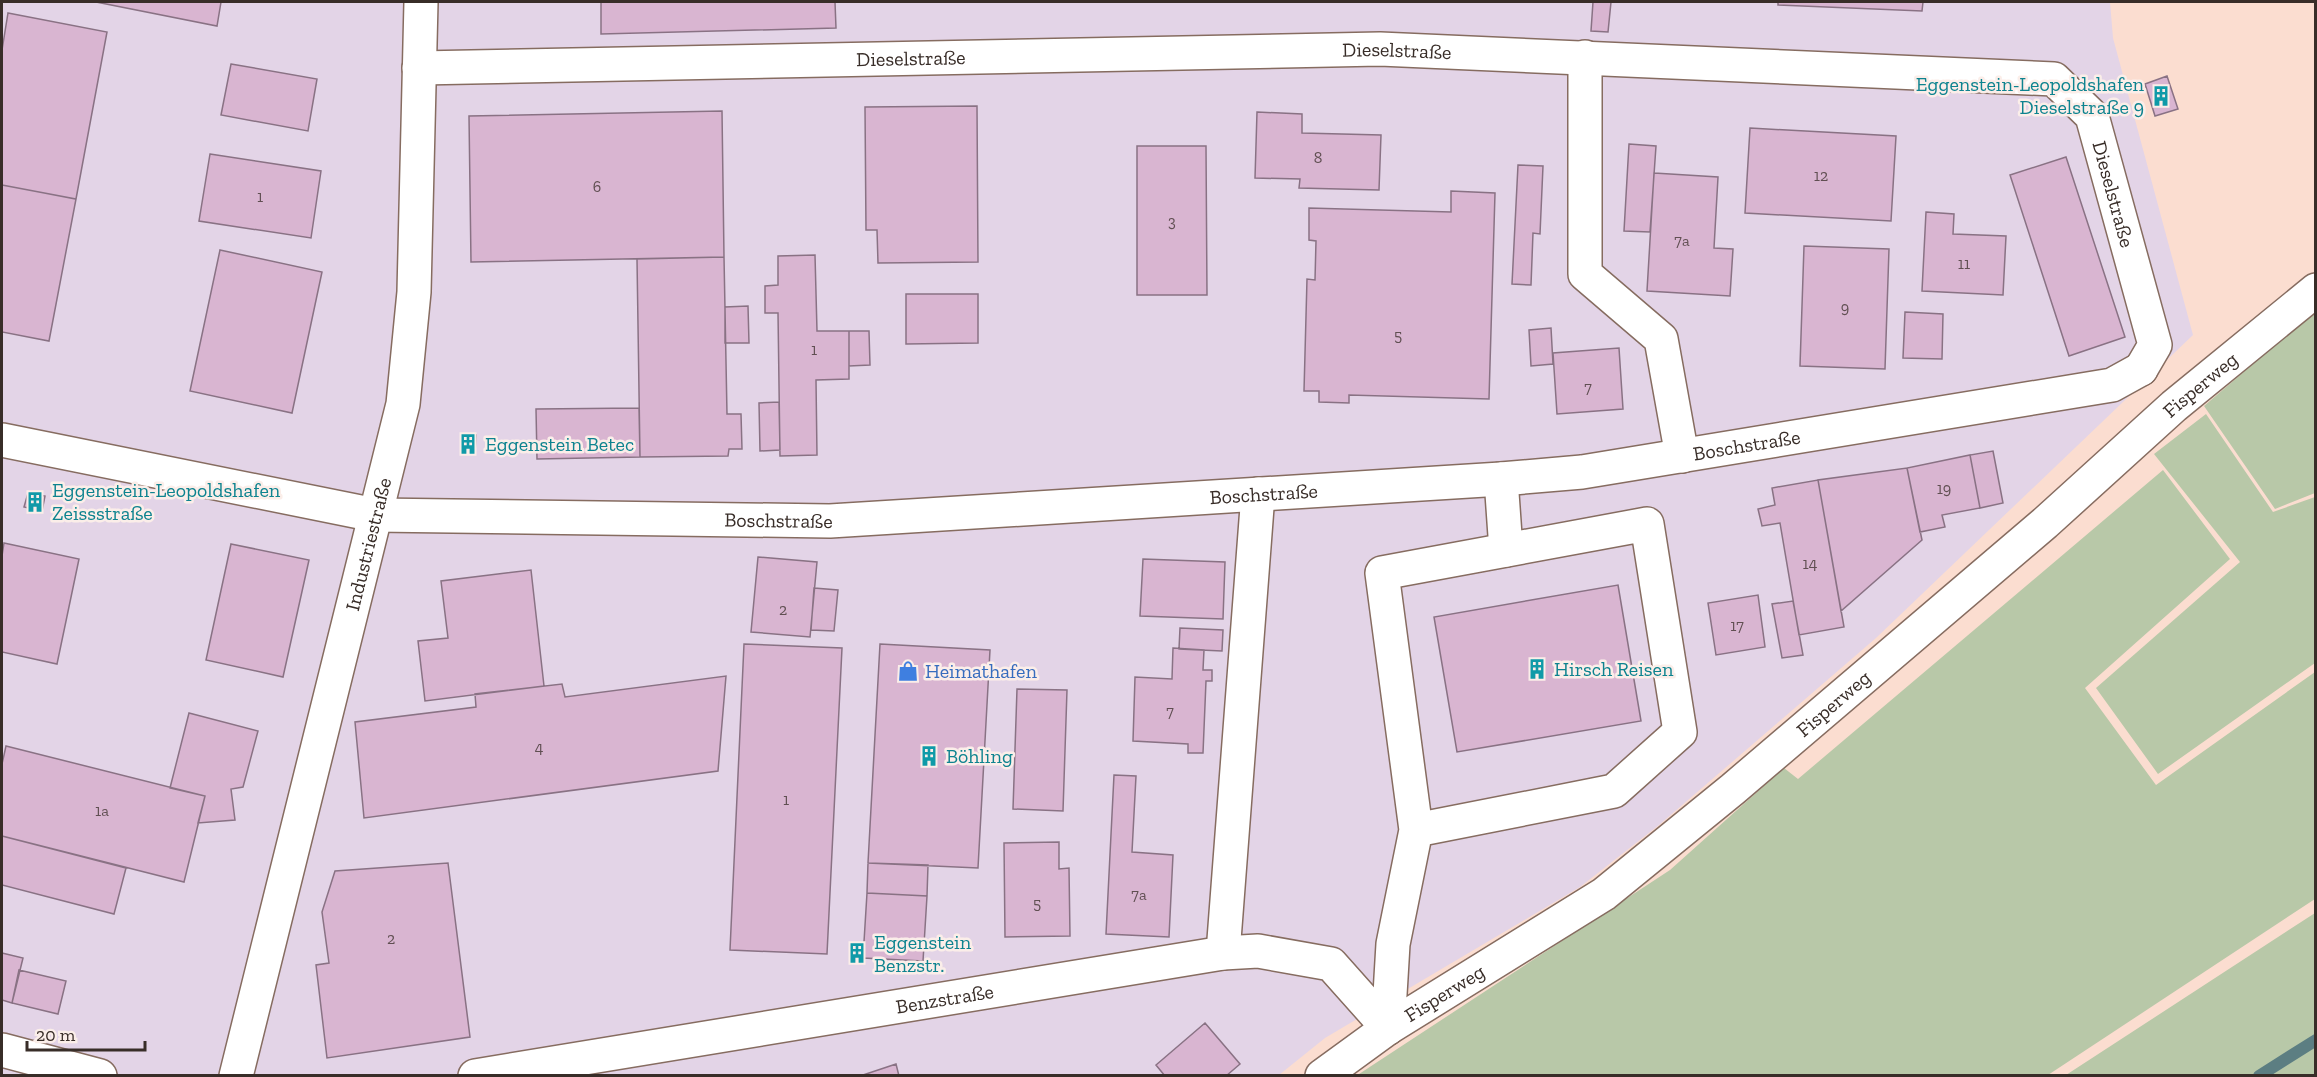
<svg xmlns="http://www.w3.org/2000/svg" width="2317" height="1077" font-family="'Zilla Slab',serif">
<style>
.commercial{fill:#e3d4e7}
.green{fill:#b8c8a8}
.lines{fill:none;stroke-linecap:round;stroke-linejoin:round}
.stream{stroke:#5c7e82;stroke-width:12}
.building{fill:#d9b5d1;stroke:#897284;stroke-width:1.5}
.minor-casing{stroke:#866c60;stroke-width:36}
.minor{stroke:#fff;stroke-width:33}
.labels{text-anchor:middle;stroke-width:5;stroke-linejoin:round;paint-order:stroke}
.number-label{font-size:16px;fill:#604f52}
.street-label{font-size:20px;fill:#382d28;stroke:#fbeee9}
.culture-label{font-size:20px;fill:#0d838f;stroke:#fbeee9;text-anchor:start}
.shop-label{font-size:20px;fill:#366cbe;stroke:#fbeee9;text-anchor:start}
</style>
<rect width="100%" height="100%" fill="#fbddd0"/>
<!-- commercial -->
<path class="commercial" d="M2,2H2110L2113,38L2193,335L1876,638L1659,825L1580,887L1325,1038L1279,1075L2,1076Z"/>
<!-- green -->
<path class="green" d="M2315,311V493L2275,509L2204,406Z
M2206,414L2273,512L2315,497V663L2158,774L2096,688L2240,562L2154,454Z
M2163,470L2230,559L2085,688L2156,785L2315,672V899L2048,1075L1356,1076L1670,870L1784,768L1798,779Z
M2315,913V1075H2066Z"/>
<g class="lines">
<!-- stream -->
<path class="stream" d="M2259,1076L2316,1040"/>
</g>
<!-- building -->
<path class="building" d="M96,2H221L217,26Z
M601,2H835L836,28L601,34Z
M1593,2H1611L1608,32L1591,31Z
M1778,2H1923L1922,11L1778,5Z
M8,13L107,32L76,199L2,185V50Z
M231,64L317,79L308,131L221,115Z
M2167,76L2178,109L2155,116L2145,84Z
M977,106L978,262L878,263L877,230H866L865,107Z
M722,111L724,257L471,262L469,116Z
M1257,112L1302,114V133L1381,135L1379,190L1299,188L1300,179L1255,178Z
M1750,128L1896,136L1891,221L1745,213Z
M1629,144L1656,146L1650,232L1624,231Z
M1137,146H1206L1207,295H1137Z
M210,154L321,171L311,238L199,221Z
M2066,157L2125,337L2069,356L2010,175Z
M1518,165L1543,166L1540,234L1533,233L1531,285L1512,284Z
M1654,173L1718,177L1714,248L1733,249L1730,296L1647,291Z
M2,185L76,199L49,341L2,332Z
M1451,191L1495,193L1489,399L1349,395V403L1319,402V391H1304L1307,279L1315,280L1316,241L1309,240V208L1451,212Z
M1926,212L1954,214L1953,234L2006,236L2003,295L1922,291Z
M1804,246L1889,249L1885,369L1800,366Z
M220,250L322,272L292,413L190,391Z
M815,255L817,331H849V379L816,380L817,455L780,456L778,313H765V286L778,285V256Z
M724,257L727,414H741L742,449H729L728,456L640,457L637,259Z
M906,294H978V343L906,344Z
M748,306L749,343H725V307Z
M1905,312L1943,314L1942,359L1903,358Z
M1551,328L1553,364L1531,366L1529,330Z
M849,331H869L870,365L849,366Z
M1619,348L1623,409L1557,414L1553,353Z
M779,402L780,450L760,451L759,403Z
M639,408L640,457L537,459L536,409Z
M462,434L476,435L475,453L461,452Z
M1993,451L2003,503L1980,508L1970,455Z
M1970,455L1980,508L1942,515L1945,527L1920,532L1907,468Z
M1907,468L1922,540L1841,611L1818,480Z
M1818,480L1844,627L1799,635L1780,523L1762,526L1758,509L1775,505L1772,488Z
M28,493L45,496L42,511L24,507Z
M4,543L79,559L57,664L2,652V556Z
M231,544L309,560L283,677L206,660Z
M758,557L817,562L810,637L751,632Z
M1143,559L1225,562L1223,619L1140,616Z
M531,570L544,686L425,701L418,641L448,638L441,581Z
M1618,585L1641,721L1457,752L1434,617Z
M814,588L838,590L834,631L811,630Z
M1758,595L1765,647L1716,655L1708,603Z
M1793,601L1803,655L1782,658L1772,604Z
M1180,628L1223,630L1222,651L1179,649Z
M744,644L842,648L827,954L730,950Z
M880,644L990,650L978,868L868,863Z
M1173,648L1204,650L1203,670H1212V681H1206L1203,753H1188V744L1133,741L1135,677L1172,679Z
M726,676L718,771L364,818L355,722L476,707L475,694L562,684L565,697Z
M1017,689L1067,690L1063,811L1013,809Z
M189,713L258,731L243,787L231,789L235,820L198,823L205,796L170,788Z
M6,746L205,796L184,882L2,836V764Z
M1114,775L1136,776L1132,852L1173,855L1169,937L1106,934Z
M2,836L126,868L114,914L2,885Z
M1059,842V869L1069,868L1070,936L1005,937L1004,843Z
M448,863L470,1037L327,1058L316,965L329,963L322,912L335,871Z
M868,863L928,865L927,896L867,893Z
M867,893L927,896L923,961L863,958Z
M852,947L863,948L862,958L851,957Z
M2,953L23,958L12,1003L2,1000Z
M19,970L66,981L58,1014L12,1003Z
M1205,1023L1240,1064L1226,1076H1165L1156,1065Z
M896,1064L899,1076H860Z"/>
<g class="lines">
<!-- minor casing -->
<g class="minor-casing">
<g id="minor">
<path d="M1585,57V274L1661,339L1682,456"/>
<path id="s1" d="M419,68L1380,49L2054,79L2092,116L2155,345L2141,369"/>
<path id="s2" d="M2,440L375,515L830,521L1501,479L1582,472L2112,385L2141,369"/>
<path d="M1501,479L1506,550"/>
<path d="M1223,953L1258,494"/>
<path d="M1388,1028L1393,944L1416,830L1382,573L1647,524L1680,732L1614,791L1416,830"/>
<path d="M2,1050L100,1076"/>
<path id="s3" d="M236,1076L403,404L414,292L421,2"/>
<path id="s4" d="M475,1076L1223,953L1258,951L1331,964L1388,1028"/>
<path id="s5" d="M1322,1076L1388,1028L1604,894L1733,789L2045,523L2174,406L2316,290"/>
</g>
</g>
<!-- minor -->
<use href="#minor" class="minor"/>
</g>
<!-- icons -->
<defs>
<g id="building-bare" transform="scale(1.62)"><path d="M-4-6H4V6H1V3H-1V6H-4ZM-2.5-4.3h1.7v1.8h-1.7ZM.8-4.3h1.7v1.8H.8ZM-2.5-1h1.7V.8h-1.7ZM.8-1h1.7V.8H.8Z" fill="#0f9aa8" stroke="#fbeee9" stroke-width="2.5" paint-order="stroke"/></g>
<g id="shop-bare" transform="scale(1.62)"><path d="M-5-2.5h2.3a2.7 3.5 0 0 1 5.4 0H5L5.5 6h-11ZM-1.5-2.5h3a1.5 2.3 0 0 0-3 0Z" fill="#3f7fe0" stroke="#fbeee9" stroke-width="2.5" paint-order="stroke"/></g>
</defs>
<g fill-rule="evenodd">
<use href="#building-bare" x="2161" y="96"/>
<use href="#building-bare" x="468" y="444"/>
<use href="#building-bare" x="35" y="502"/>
<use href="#building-bare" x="1537" y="669"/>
<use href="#shop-bare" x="908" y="671"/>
<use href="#building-bare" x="929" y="756"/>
<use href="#building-bare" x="857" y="953"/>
</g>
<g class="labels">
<!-- number labels -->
<g class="number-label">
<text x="1318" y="163">8</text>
<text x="1821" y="181">12</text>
<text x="597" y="192">6</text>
<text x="260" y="202">1</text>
<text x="1172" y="227">3</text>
<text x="1682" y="246">7a</text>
<text x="1964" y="269">11</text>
<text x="1845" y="313">9</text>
<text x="1398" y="341">5</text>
<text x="814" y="355">1</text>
<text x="1588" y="393">7</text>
<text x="1944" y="494">19</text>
<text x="1810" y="569">14</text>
<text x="783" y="615">2</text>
<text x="1737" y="631">17</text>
<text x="1170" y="717">7</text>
<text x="539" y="753">4</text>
<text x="786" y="805">1</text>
<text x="102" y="816">1a</text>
<text x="1139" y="900">7a</text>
<text x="1037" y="909">5</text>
<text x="391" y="944">2</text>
</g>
<!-- street labels -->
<g class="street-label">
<text dy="7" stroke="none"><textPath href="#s1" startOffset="978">Dieselstraße</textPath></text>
<text dy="7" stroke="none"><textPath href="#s1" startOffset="492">Dieselstraße</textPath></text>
<text dy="7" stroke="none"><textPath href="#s1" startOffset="1770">Dieselstraße</textPath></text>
<text dy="7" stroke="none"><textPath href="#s5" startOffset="1120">Fisperweg</textPath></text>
<text dy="7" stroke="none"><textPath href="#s2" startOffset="1756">Boschstraße</textPath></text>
<text dy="7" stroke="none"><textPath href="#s2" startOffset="1270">Boschstraße</textPath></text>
<text dy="7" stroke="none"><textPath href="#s2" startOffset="784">Boschstraße</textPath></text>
<text dy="7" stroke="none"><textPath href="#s3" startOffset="548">Industriestraße</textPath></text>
<text dy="7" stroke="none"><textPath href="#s5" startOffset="634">Fisperweg</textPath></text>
<text dy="7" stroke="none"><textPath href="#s5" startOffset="148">Fisperweg</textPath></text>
<text dy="7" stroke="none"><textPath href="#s4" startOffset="476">Benzstraße</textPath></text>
</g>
<!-- culture labels -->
<g class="culture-label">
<text x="2144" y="91" text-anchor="end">Eggenstein-Leopoldshafen<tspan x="2144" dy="23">Dieselstraße 9</tspan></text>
<text x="485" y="451">Eggenstein Betec</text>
<text x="52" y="497">Eggenstein-Leopoldshafen<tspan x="52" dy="23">Zeissstraße</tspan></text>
<text x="1554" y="676">Hirsch Reisen</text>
<text x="946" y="763">Böhling</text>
<text x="874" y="949">Eggenstein<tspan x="874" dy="23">Benzstr.</tspan></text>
</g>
<!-- shop labels -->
<g class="shop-label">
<text x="925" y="678">Heimathafen</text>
</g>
</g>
<!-- border -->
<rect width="2317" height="1077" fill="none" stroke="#382d28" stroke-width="6"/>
<!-- scale -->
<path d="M27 1041v9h118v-9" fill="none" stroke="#382d28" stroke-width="3"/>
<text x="36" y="1041" font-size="18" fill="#382d28" stroke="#fbeee9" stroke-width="4.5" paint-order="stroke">20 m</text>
</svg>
